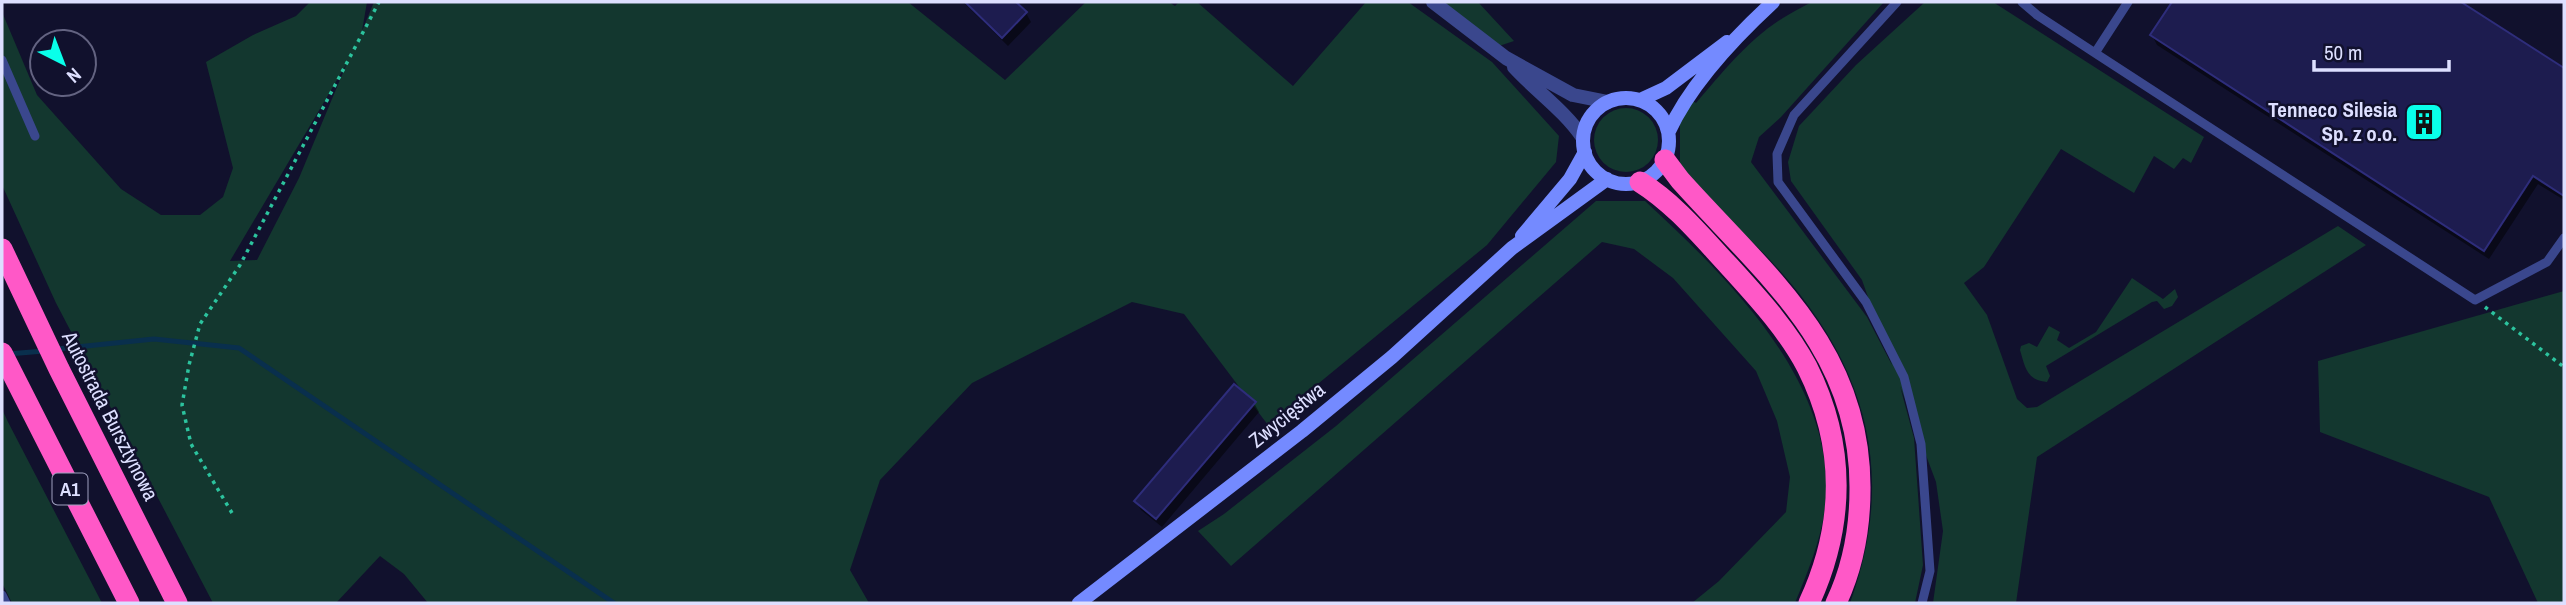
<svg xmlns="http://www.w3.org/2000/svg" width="2566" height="605" font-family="'Archivo Narrow',sans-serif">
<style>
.green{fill:#13372f;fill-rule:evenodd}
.shadow{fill:#0007}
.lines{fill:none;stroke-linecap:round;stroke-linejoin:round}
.stream{stroke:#092f4d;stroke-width:5}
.building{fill:#1d1c4f;stroke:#2e2d7b;stroke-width:2}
.path{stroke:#2cc39e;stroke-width:3.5;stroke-dasharray:3.5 5;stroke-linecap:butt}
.service{stroke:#3a478d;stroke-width:9}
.minor{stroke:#3a478d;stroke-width:14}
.secondary{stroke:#748aff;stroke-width:14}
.motorway{stroke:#ff58c7;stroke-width:21}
.labels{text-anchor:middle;stroke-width:5;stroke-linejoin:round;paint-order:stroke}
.shield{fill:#11112d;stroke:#a0a1c0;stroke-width:2}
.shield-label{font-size:19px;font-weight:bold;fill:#dddfff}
.poi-label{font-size:21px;font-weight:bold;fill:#dddfff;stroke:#11112d;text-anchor:end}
.street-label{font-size:21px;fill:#dddfff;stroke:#11112d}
</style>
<rect width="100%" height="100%" fill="#11112d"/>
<!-- green -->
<path class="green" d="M310,2H367L362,31L374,2H908L1005,80L1086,2H1169L1175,6L1179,2H1197L1293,86L1366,2H1408L1492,62L1559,136L1556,162L1487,245L1268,425L1184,314L1132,302L972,383L880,480L850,570L869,603H428L404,574L380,556L336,603H213L56,303L2,185V12L37,95L121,189L161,215H200L223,197L233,168L206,62L253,35L296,16ZM347,63L299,178L257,260L230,261Z
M1441,2H1478L1514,41L1499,46Z
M1812,2H1884L1781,117L1759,137L1751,162L1867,317L1892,365L1862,280L1791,181L1788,162L1799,126L1856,65L1925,2H1993L2204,137L2191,163L2183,158L2174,169L2154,156L2134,193L2061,149L1984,267L1964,283L1987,315L2017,399L2027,408L2037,407L2338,226L2366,245L2037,457L2016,603H1933L1943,531L1936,482L1900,386L1914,438L1923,565L1915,603H1850C1898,471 1866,363 1772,262C1742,230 1707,201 1680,166V121L1691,100L1696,103C1723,72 1751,36 1788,15C1796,10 1804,6 1812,2Z
M1594 140a32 32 0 1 1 64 0a32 32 0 1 1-64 0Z
M1596,201H1645C1725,275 1832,378 1826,496C1824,533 1809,569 1795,603H1692L1719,581L1786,512L1790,477L1777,421L1756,371L1673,278L1634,249L1602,242L1231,566L1198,531L1224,514L1336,426Z
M2132,278L2163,299L2175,289L2178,297L2172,306L2164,309L2157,301L2152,302L2046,366L2050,376L2047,382C2027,381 2025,367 2020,350L2021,346L2029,343L2037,347L2049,326L2060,332L2057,340L2069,348L2096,332Z
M2564,291V603H2538L2489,497L2320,432L2318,361Z
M2,409L8,422L102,603H12L2,583Z"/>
<!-- shadow -->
<path class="shadow" d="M963,2H1014L1026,13L1031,22L1008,46Z
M2174,2H2458L2564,70V200L2538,184L2489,259L2157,45L2152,35Z
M1254,403L1259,412L1162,527L1141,510L1136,501Z"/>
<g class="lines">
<!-- stream -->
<path class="stream" d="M57,349L154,339L239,348L614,603
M8,354L44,351"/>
</g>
<!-- building -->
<path class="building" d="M965,2H1016L1027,12L1002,38Z
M2172,2H2461L2564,68V196L2533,176L2484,251L2150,35Z
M1234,384L1256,402L1156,519L1134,501Z"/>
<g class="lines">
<!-- path -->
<path class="path" d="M2485,307L2564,367
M232,513L191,444L182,405L189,365L200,324L240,265L379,2"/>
<!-- service -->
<path class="service" d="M1897,2L1794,115L1777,154L1778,182L1866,302L1904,377L1921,444L1930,571L1922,603
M2022,2L2037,15L2095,53L2475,300L2547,262L2564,238
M2095,53L2128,2
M2,60L35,136
M2,595L6,603"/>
<!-- minor -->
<path class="minor" d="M1433,2L1506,58L1573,95L1608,102
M1514,67C1537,92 1564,110 1583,138"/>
<!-- secondary -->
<path class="secondary" d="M1583 141a43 43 0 1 1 86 0a43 43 0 1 1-86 0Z
M1640,100L1666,88L1727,42
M1669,131C1691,83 1734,38 1773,2
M1522,236L1570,179L1585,152
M1079,603L1302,431L1392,357L1512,248L1607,179"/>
<!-- motorway -->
<path class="motorway" d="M1665,160L1680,180C1766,276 1861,349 1860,489C1860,529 1853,567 1836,603
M1640,182C1675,204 1701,236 1729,266C1757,297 1787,329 1807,367C1846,445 1845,525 1809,603
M2,249L59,369L177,603
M2,353L129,603"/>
</g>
<!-- icons -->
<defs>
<g id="building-square" transform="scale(2.0125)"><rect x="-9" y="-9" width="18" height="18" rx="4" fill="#09ffea" stroke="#11112d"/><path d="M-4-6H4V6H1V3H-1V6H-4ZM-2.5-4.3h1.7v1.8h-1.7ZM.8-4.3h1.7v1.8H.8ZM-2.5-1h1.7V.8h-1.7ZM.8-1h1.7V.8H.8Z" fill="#111"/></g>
</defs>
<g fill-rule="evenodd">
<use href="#building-square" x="2424" y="122"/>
</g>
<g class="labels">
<!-- shield labels -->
<rect class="shield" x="52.5" y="473.5" width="35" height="31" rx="5"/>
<g class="shield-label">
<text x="70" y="496">A1</text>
</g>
<!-- poi labels -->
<g class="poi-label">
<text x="2397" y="117">Tenneco Silesia<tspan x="2397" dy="24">Sp. z o.o.</tspan></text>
</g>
<!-- street labels -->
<g class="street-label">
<text transform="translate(1287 415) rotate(-39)" y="7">Zwycięstwa</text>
<text transform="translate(110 416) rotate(63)" y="7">Autostrada Bursztynowa</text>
</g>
</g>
<!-- border -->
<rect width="2566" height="605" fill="none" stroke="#dddfff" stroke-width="7"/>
<!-- north arrow -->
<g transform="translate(63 63) rotate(138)"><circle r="33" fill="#11112d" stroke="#636381" stroke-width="2"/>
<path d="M0-5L12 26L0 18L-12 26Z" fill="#09ffea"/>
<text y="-10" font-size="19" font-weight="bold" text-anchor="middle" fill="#dddfff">N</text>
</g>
<!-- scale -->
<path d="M2314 60v10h135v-10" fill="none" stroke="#dddfff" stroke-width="3.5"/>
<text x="2324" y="60" font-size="21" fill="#dddfff" stroke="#11112d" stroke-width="5" paint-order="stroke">50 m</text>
</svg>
